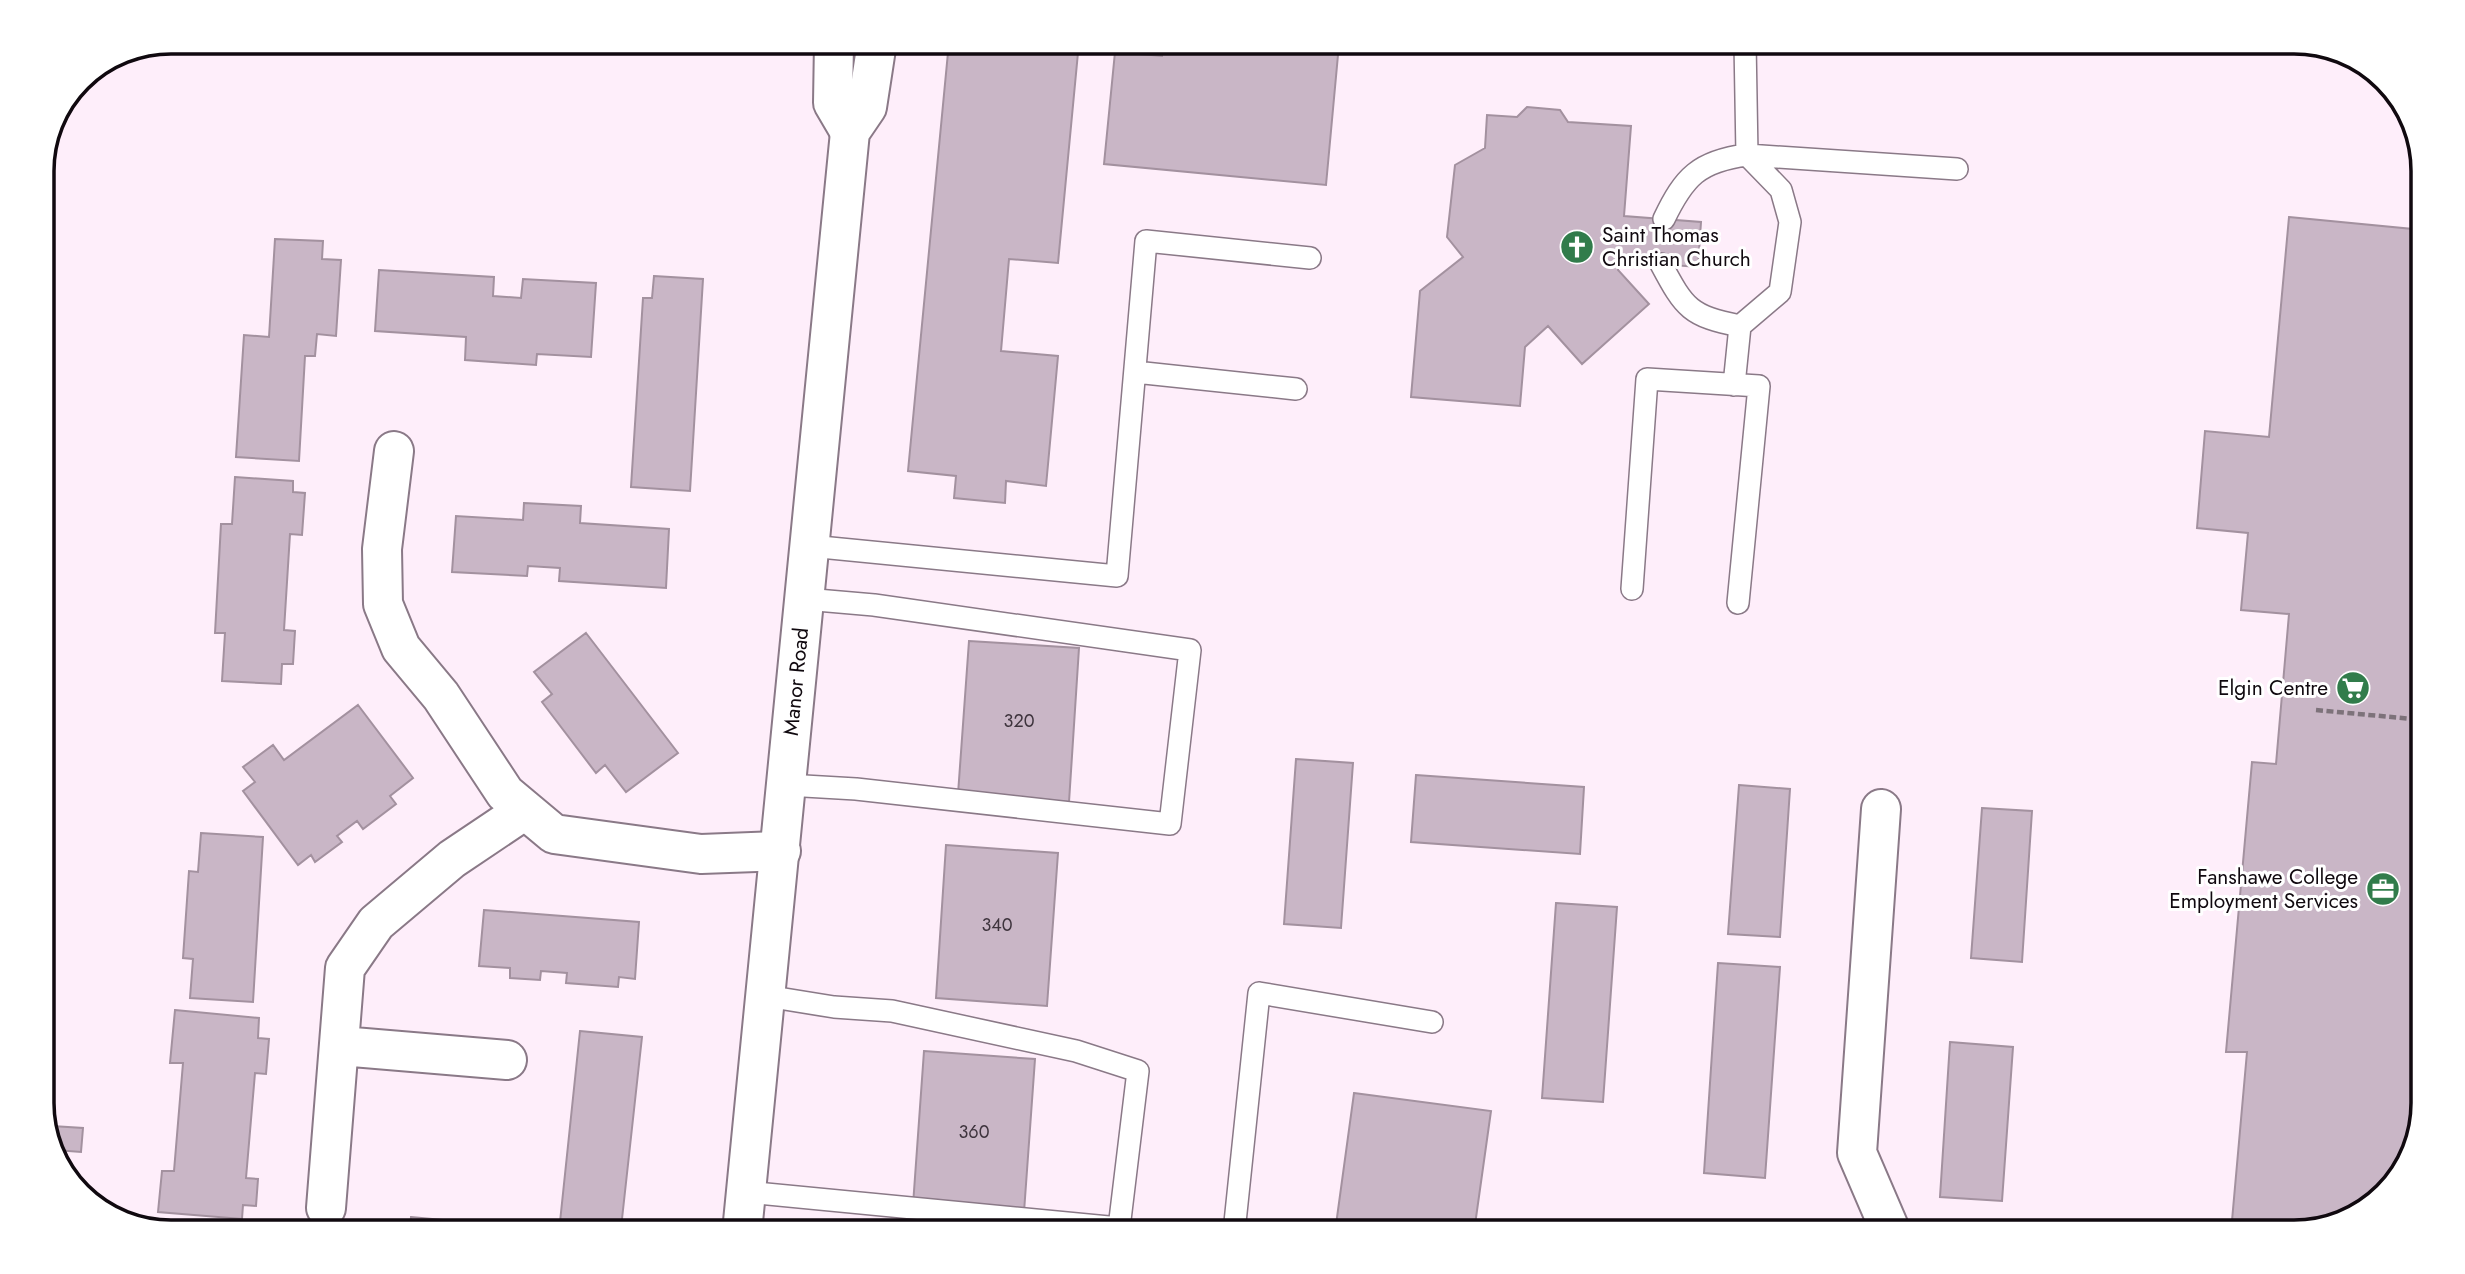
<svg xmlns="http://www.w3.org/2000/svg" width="2465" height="1274" font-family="Jost,sans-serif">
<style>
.building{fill:#c9b6c6;stroke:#a3919f;stroke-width:2}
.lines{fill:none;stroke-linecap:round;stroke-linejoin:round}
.service-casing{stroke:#8a7987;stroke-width:24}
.minor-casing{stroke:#8a7987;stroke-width:42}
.tertiary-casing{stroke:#8a7987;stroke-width:42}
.path{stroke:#7d727a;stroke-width:4.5;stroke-dasharray:7 3.5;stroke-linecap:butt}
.service{stroke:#fff;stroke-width:21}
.minor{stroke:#fff;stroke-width:38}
.tertiary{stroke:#fff;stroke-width:38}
.labels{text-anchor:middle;stroke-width:6;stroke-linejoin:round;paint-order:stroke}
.number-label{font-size:18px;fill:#3e343d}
.poi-label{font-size:21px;fill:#10090f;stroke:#fff;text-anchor:end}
.street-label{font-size:21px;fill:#10090f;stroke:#fff}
.rim{fill:none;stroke:#10090f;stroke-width:3.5}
</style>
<rect width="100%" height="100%" fill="#feeefa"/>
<!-- building -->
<path class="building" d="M949,42H1079L1058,263L1009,259L1001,351L1058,356L1046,486L1006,481L1005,503L954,498L956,476L908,471Z
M1163,42L1339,44L1326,185L1104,164L1115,52L1162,56Z
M1527,107L1560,110L1568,122L1631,126L1624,216L1701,222L1698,267L1619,261L1618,270L1649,304L1582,364L1548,326L1525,347L1520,406L1411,397L1420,291L1463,257L1447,237L1455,165L1485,148L1487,115L1517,117Z
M2289,217L2423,230V1103L2410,1161L2365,1211L2295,1232H2231L2247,1052H2226L2252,762L2276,764L2289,614L2241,610L2248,533L2197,528L2205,431L2269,437Z
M275,239L323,241L322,259L341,260L336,336L317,334L315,356H305L299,461L236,457L244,335L269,337Z
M379,270L494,277L493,296L521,298L523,279L596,283L591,357L537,354L536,365L465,360L466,337L375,331Z
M654,276L703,279L690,491L631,487L643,298H652Z
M235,477L293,481V492L305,493L302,535L290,534L284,630L295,631L293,664H282L281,684L222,681L225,633H215L221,524H232Z
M524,503L581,506L580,523L669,529L666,588L559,581L560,568L528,566L527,576L452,572L456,516L523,520Z
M586,633L678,753L626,792L605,765L596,773L542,702L552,694L534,672Z
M969,641L1079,648L1069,802L958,794Z
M358,705L413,778L390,796L396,804L363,829L357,821L337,836L342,842L315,862L311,855L298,865L243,791L255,782L243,767L273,745L284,760Z
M1296,759L1353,763L1341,928L1284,924Z
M1416,775L1584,787L1580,854L1411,842Z
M1739,785L1790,789L1780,937L1728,934Z
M1982,808L2032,811L2022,962L1971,958Z
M201,833L263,837L253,1002L190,998L193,959L183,958L189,871L198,872Z
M946,845L1058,853L1047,1006L936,998Z
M1556,903L1617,907L1603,1102L1542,1098Z
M484,910L639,922L635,979L619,977L618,987L566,983L567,973L541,971L540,980L510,978V968L479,966Z
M1718,963L1780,967L1765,1178L1704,1173Z
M175,1010L259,1018L258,1038L269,1039L266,1074L255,1073L246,1178L258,1179L256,1206L243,1205L242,1219L158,1212L162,1171H174L183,1063H170Z
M580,1031L642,1037L621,1228L560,1222Z
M1950,1042L2013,1047L2002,1201L1940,1197Z
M924,1051L1035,1059L1024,1212L913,1205Z
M1354,1093L1491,1111L1474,1232H1335Z
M52,1126L83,1128L81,1152L55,1150L51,1137Z
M411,1217L463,1222L462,1232H410Z"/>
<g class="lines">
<!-- service casing -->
<g class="service-casing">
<path id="service" d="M1745,42L1747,155L1957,169
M1664,219C1684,177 1699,161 1747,155L1781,190L1790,222L1780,292L1740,326
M1661,264C1685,309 1690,316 1740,326L1734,385
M1135,372L1296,389
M810,546L1117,576L1146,241L1310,258
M1632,589L1647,379L1759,386L1738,603
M787,785L856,789L1170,824L1190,650L874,605L805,599
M746,1192L1119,1228L1138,1071L1076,1051L892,1011L834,1007L766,996
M1234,1232L1259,993L1432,1022"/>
</g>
<!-- minor casing -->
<g class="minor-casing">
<path id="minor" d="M394,451L382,549L383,604L401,648L441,696L505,793L554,834L701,854L781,851
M1881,809L1857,1153L1891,1232
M341,1046L507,1060
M326,1208L345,968L376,923L452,859L525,810"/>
</g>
<!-- tertiary casing -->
<g class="tertiary-casing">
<g id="tertiary">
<path d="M834,42L833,103L850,132"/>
<path id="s1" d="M742,1232L850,132L867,107L877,42"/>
</g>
</g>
<!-- path -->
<path class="path" d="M2316,710L2423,720"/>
<!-- service -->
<use href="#service" class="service"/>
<!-- minor -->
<use href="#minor" class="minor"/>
<!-- tertiary -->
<use href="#tertiary" class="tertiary"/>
</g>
<!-- icons -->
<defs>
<g id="church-disc" transform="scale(1.75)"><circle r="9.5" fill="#317c4b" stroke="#fff"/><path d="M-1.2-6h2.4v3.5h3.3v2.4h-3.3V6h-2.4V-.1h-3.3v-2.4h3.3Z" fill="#fff"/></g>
<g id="supermarket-disc" transform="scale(1.75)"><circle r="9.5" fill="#317c4b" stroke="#fff"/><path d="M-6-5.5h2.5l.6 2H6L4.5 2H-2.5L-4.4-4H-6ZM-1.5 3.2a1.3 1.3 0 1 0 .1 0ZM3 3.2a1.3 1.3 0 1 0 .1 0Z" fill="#fff"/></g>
<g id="office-disc" transform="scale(1.75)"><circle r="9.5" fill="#317c4b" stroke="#fff"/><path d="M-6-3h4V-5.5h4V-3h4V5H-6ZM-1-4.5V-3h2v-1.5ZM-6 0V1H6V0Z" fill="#fff"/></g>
</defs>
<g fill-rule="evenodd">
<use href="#church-disc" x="1577" y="247"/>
<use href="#supermarket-disc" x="2353" y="688"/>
<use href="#office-disc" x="2383" y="889"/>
</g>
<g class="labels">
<!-- number labels -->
<g class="number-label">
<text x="1019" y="727">320</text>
<text x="997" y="931">340</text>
<text x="974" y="1138">360</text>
</g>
<!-- poi labels -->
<g class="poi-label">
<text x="1602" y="242" text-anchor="start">Saint Thomas<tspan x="1602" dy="24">Christian Church</tspan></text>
<text x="2328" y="695">Elgin Centre</text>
<text x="2358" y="884">Fanshawe College<tspan x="2358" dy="24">Employment Services</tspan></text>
</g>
<!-- street labels -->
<g class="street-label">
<text dy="7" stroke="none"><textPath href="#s1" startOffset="553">Manor Road</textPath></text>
</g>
</g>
<!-- crop -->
<path d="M0 0H2465V1274H0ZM171 54H2294A117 117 0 0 1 2411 171V1103A117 117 0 0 1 2294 1220H171A117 117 0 0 1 54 1103V171A117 117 0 0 1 171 54Z" fill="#fff" fill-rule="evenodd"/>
<path class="rim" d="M171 54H2294A117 117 0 0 1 2411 171V1103A117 117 0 0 1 2294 1220H171A117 117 0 0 1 54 1103V171A117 117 0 0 1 171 54Z"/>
</svg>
